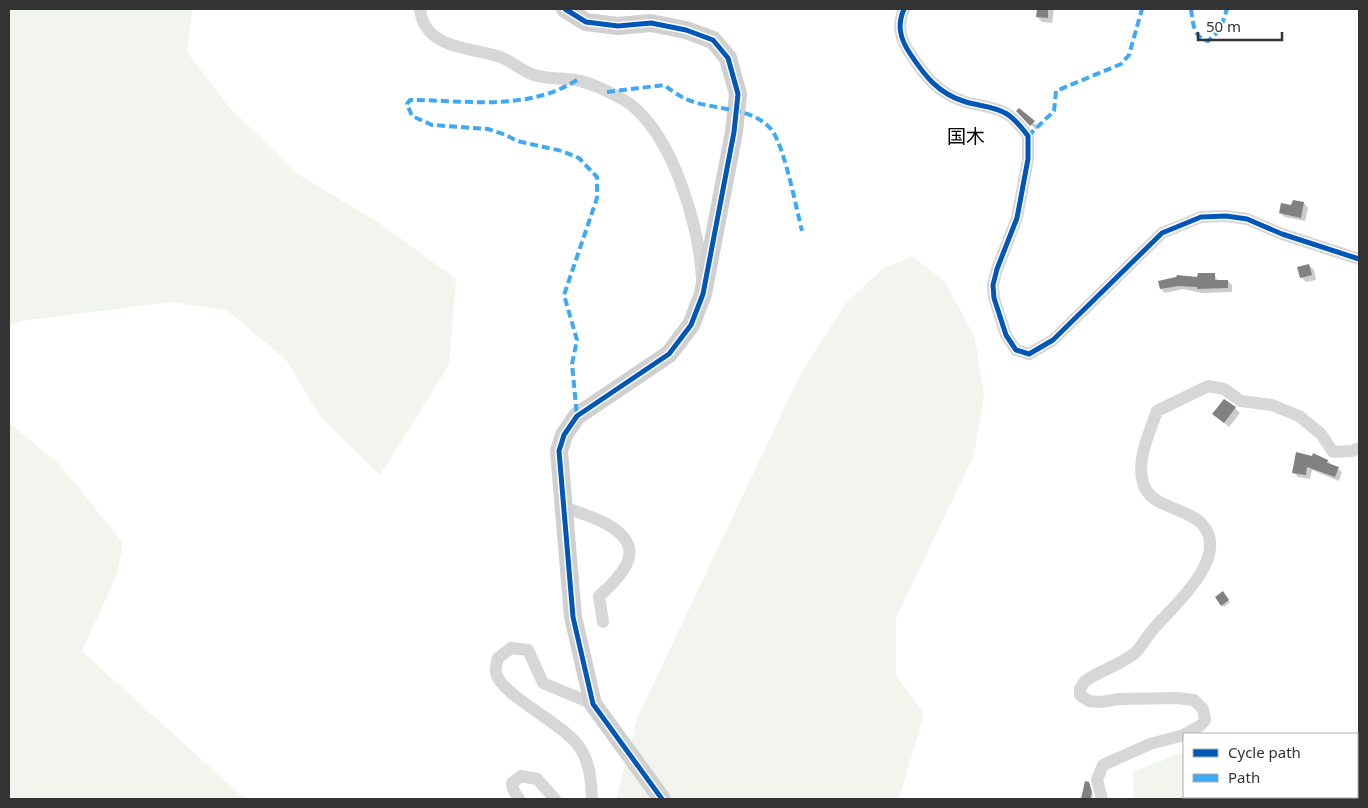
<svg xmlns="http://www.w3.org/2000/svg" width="1368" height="808" font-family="'Noto Sans','Noto Sans JP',sans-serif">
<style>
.green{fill:#f1f5ed}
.shadow{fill:#0003}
.building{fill:#818181}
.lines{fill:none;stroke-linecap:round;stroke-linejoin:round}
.street{stroke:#d7d7d7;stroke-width:12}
.secondary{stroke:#d0d0d0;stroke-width:18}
.quiet{stroke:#3fa9f5;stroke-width:4;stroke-dasharray:8 4;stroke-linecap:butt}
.cycleway-casing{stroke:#fff;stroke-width:8}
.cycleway{stroke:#0057b8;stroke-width:5}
.labels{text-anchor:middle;stroke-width:5;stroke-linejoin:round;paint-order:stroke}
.quarter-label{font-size:19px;fill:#000;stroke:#fff}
</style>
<rect width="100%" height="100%" fill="#fff"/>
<!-- green -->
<path class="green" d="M9,9H192L187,52L228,106L296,173L382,225L456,279L449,365L380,475L319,415L287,361L227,310L170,302L21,321L9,326Z
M912,256L945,282L975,338L984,395L974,455L896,618V675L924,714L899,799H616L637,719L800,375L846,303L881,270Z
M9,423L59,464L123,543L117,574L82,651L245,799H9Z
M1184,752V797H1357V774L1359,775V799H1134L1133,772Z"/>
<!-- shadow -->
<path class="shadow" d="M1038,9H1054L1052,23L1042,22L1037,17Z
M1018,111L1039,127L1036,130Z
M1304,203L1308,208L1305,221L1285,217L1280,213Z
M1309,265L1314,270L1316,280L1306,282L1301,277Z
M1214,274L1218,281H1228L1232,285V292L1202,293L1183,289L1165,293L1161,289L1160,282Z
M1235,408L1240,413L1229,427L1214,414Z
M1297,454L1328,461L1342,472L1339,481L1312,470L1310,479L1298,477L1293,472Z
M1225,595L1230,602L1224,607L1222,605Z
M1089,783L1093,795L1092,799H1084L1082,798Z"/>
<!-- building -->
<path class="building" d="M1037,9H1048V18L1036,17Z
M1019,108L1035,121L1030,126L1016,111Z
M1293,200L1304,202L1301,218L1279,213L1281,203L1291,205Z
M1309,264L1312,275L1300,278L1297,267Z
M1198,273H1215V280H1228V288L1197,289V287L1178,286L1160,289L1158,281L1176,277L1177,275L1197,277Z
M1224,399L1236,407L1224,423L1212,414Z
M1296,452L1312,456L1313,453L1328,460L1327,463L1339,467L1335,477L1307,467L1306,475L1292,473Z
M1223,591L1229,600L1221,606L1215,597Z
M1085,781L1089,782L1092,792L1090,799H1081Z"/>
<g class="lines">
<!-- street -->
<path class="street" d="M420,9C424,48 467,47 497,56C510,59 521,71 534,75C547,79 561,78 575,80C590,82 625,98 636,109C675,145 699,226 702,279
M904,9C897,25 900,38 909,52C924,75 938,94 966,102C979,106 994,106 1007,114C1015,119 1022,128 1028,136V159L1017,218L997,269L993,285L994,298L1006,335L1016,350L1029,354L1053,340L1162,233L1201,217L1226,216L1247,219L1282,234L1359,259
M563,507C587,515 646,531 625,567C619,578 609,587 599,596L603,622
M1185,734L1200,726L1205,720L1203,709L1194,700L1177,698L1120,699L1100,702L1089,701L1080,695V689L1085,681C1101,670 1120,665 1135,653C1143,645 1148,634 1156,626C1175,605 1231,556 1202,524C1187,508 1155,508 1145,488C1134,464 1149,434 1157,411L1208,386L1224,389L1241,401L1272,405L1299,416L1321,434L1333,452L1352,451L1359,448
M519,799L513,789L512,783L521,776L537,779L555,799
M592,799C591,780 590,761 578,745C562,723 501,695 496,673C495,668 497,662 498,658L511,648L528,650L543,683L593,704
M1102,799L1097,780L1103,765L1150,744L1184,735"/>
<!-- secondary -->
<path class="secondary" d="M565,9L586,22L618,26L651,23L686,30L713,40L728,58L738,94L734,132L703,294L691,325L669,354L577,416L564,435L559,451L573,617L593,704L662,799"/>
<!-- quiet -->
<path class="quiet" d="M1191,9C1193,22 1193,38 1208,41L1220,30L1227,9
M577,80C526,112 466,100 410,100L407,104L412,116L432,125L488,129L506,135L517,141L562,151L579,158L597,177V198L564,295L577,340L572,364L577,416
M607,92L664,85C689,104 697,103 727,109C744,112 763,117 773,132C785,150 796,207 802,231
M1028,136L1054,111L1056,91L1121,64L1129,55L1142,9"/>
<!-- cycleway casing -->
<g class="cycleway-casing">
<path id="cycleway" d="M565,9L586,22L618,26L651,23L686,30L713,40L728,58L738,94L734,132L703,294L691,325L669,354L577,416L564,435L559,451L573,617L593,704L662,799
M904,9C897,25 900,38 909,52C924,75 938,94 966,102C979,106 994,106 1007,114C1015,119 1022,128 1028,136V159L1017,218L997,269L993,285L994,298L1006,335L1016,350L1029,354L1053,340L1162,233L1201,217L1226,216L1247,219L1282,234L1359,259"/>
</g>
<!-- cycleway -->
<use href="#cycleway" class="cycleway"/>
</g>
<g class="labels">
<!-- quarter labels -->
<g class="quarter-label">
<text x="966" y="143">国木</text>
</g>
</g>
<!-- border -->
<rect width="1368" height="808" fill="none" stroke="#333333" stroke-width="20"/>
<!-- legend -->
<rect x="1183" y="733" width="175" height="65" fill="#ffffff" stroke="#adadad"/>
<rect x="1193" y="749" width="25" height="8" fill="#0057b8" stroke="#adadad"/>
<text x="1228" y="758" font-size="15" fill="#333333">Cycle path</text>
<rect x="1193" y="774" width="25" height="8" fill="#3fa9f5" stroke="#adadad"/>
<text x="1228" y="783" font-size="15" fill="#333333">Path</text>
<!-- scale -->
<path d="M1198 32v8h84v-8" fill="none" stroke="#333333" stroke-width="2.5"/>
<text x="1206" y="32" font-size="15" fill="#333333" stroke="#ffffff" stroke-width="4" paint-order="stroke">50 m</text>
</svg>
